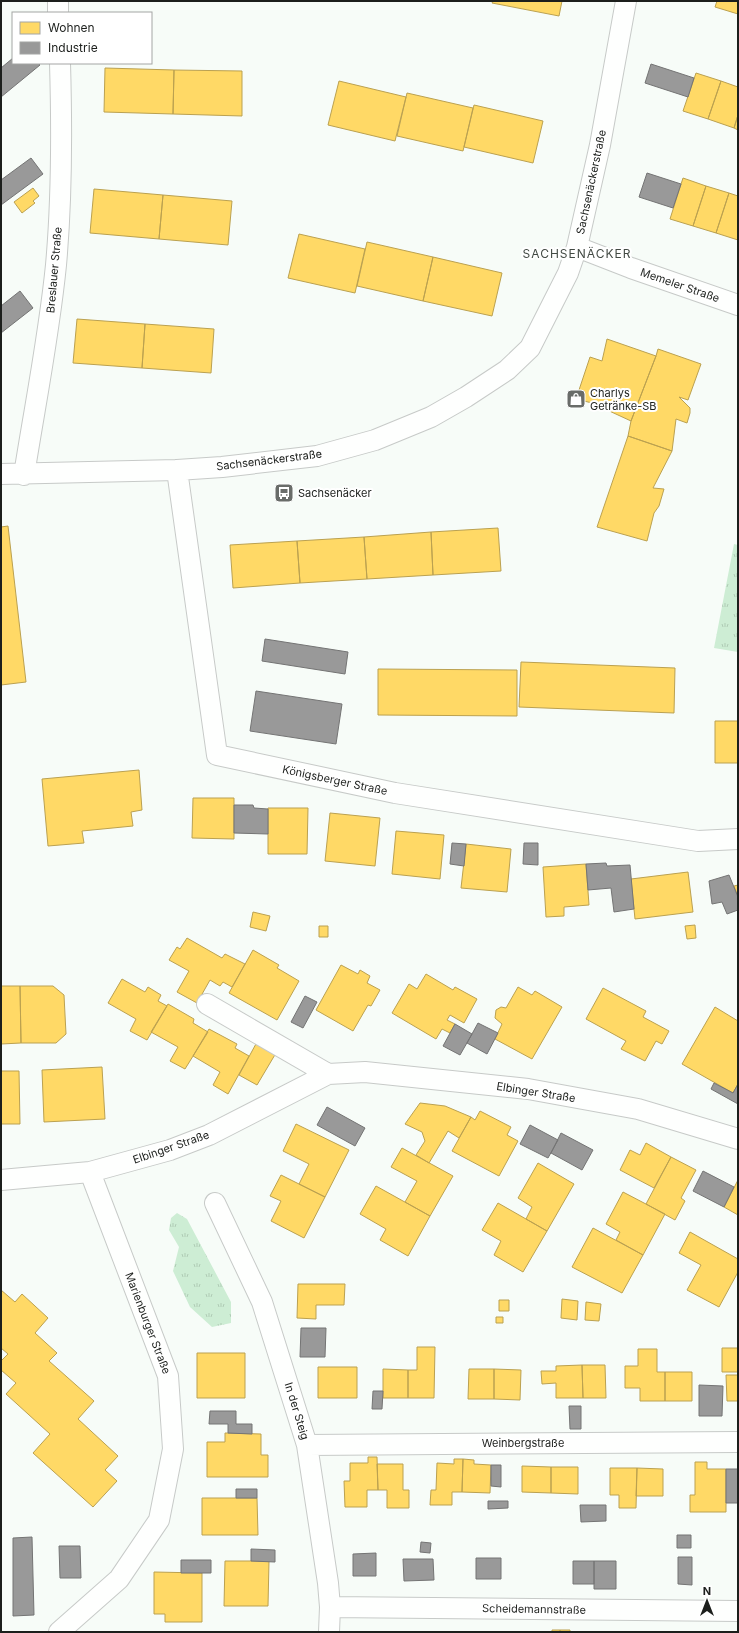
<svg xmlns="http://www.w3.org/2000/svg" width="739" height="1633" font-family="Inter,sans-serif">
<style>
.grass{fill:url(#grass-tufts)}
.homes{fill:#ffd966;stroke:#bba150}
.industry{fill:#999;stroke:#747474}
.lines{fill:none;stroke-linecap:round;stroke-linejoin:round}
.minor-casing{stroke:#c7cac8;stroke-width:22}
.minor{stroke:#fefffe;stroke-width:20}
.labels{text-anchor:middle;stroke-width:4;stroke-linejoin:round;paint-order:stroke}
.street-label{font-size:11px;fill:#1c1f1c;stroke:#fff}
.poi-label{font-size:11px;fill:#1c1f1c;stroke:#fff;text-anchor:start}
.neighbourhood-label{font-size:12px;letter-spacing:1px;fill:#434a44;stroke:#fff}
</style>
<defs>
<pattern id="grass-tufts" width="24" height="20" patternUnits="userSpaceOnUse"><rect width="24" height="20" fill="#cdedd4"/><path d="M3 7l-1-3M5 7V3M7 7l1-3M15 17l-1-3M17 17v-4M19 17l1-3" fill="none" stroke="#afcbb5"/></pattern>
</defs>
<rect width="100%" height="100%" fill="#f7fcf8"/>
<!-- grass -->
<path class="grass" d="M734,544L738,545V652L714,648Z
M177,1213L187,1219L231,1302V1323L212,1327L190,1307L173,1271L179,1247L169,1230L171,1218Z"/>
<!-- homes -->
<path class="homes" d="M493,1H562L559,16L492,3Z
M717,1H738V14L715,7Z
M105,68L174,70L173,114L104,112Z
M174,70L242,71V116L173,114Z
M696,73L721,81L708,119L683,111Z
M339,81L406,97L395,141L328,125Z
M721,81L738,87V115L734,128L708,119Z
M407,93L473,108L463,151L397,136Z
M474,105L543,121L533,163L464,147Z
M738,115V130L734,128Z
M683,178L706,186L693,226L670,219Z
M706,186L729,193L716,233L693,226Z
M33,188L39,196L33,201L35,203L22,213L14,202Z
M94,189L163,195L159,239L90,233Z
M729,193L738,196V240L716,233Z
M163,195L232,201L228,245L159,239Z
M299,234L365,249L355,293L288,278Z
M367,242L433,257L423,301L357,286Z
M433,257L502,273L492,316L423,301Z
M77,319L145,324L142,368L73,363Z
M145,324L214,329L211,373L142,368Z
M607,339L656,356L631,421L592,403L576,399L590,357L602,361Z
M658,349L701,364L688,400L679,397L690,408V413L687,423L676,419L672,451L628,436L631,421L656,356Z
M628,436L672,451L653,488L664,489L659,506L654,513L647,541L597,527Z
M8,526L26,682L1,685V527Z
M498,528L501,571L433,575L431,532Z
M431,532L433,575L367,579L364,537Z
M364,537L367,579L300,583L297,541Z
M297,541L300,583L233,588L230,545Z
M521,662L675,668L674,713L519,707Z
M378,669L517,670V716L378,715Z
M715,721H738V763H715Z
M139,770L142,810L131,812L133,826L82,831L84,843L48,846L42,779Z
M193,798H234V839L192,838Z
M268,808H308L307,854H268Z
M330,813L380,818L375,866L325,861Z
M396,831L444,835L440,879L392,874Z
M466,844L511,849L507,892L461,888Z
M586,864L589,905L564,907V916L546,917L543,867Z
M688,872L693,912L635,919L631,879Z
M738,885V897L734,886Z
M253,912L270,916L266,931L250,927Z
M695,925L696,938L687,939L685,926Z
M319,926H328V937H319Z
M187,938L222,958L225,954L245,964L232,987L223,982L220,986L210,980L197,1003L177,992L189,971L169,960L177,947L180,949Z
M253,950L279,965L277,968L299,981L277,1020L229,993Z
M341,965L358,974L360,970L370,976L367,983L380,990L371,1006L368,1005L353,1031L316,1010Z
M426,974L453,990L455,987L477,999L464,1023L450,1015L447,1020L455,1024L450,1033L442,1029L436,1039L392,1013L409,984L417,989Z
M122,979L145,992L148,987L161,995L158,1001L167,1006L147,1040L130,1031L136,1019L108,1003Z
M1,986H20L21,1043L1,1044Z
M20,986H53L64,995L66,1034L56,1043H21Z
M518,987L532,995L535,991L562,1007L532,1059L495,1039L502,1024L495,1018L496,1010L501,1007L506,1008Z
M603,988L646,1011L643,1017L669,1031L662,1044L656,1041L645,1061L621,1049L626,1041L586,1019Z
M168,1004L194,1019L193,1023L208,1032L185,1069L170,1061L178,1047L151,1032Z
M715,1007L738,1021V1084L733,1093L682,1064Z
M209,1029L237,1044L235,1048L249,1056L228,1094L213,1085L220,1072L193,1056Z
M257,1042L276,1053L257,1085L239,1075Z
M102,1067L105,1119L44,1122L42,1070Z
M1,1071H19L20,1124H1Z
M420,1103L445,1106L471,1117L459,1138L448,1131L429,1163L416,1155L425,1141L422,1132L405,1124Z
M480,1111L511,1127L507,1135L518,1141L499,1176L452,1151L471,1117L475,1120Z
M296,1124L349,1150L325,1197L299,1184L309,1164L283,1151Z
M646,1143L671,1157L654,1188L620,1170L630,1150L640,1155Z
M402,1148L453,1176L430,1216L405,1202L417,1181L391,1167Z
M671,1157L696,1170L681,1198L685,1201L675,1220L646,1204Z
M538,1163L574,1184L547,1231L526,1219L532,1207L518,1198Z
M281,1175L325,1197L304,1238L271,1221L281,1201L270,1196Z
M738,1180V1215L724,1207Z
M376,1186L430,1216L408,1256L380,1240L386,1229L360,1214Z
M623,1192L665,1214L643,1255L616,1240L620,1232L606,1224Z
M498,1203L547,1231L523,1272L494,1255L501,1241L482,1230Z
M593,1228L643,1255L622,1293L572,1267Z
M690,1232L738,1259V1272L719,1307L687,1290L701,1265L679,1253Z
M298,1284H345L344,1305H316V1319L297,1318Z
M1,1290L15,1302L22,1294L48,1318L35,1333L57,1353L49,1361L94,1401L78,1419L118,1456L105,1470L117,1481L93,1507L33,1453L50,1434L6,1394L16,1383L1,1370V1361L8,1354L1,1348Z
M562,1299L578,1301L577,1320L561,1318Z
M499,1300H509V1311H499Z
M586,1302L601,1304L599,1321L585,1320Z
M496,1317H503V1323H496Z
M417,1347H435L434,1398H408V1370H417Z
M722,1348H738V1372H722Z
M638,1349H657V1372H665V1401H640V1388H625V1366H638Z
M197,1353H245V1398H197Z
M582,1365H605L606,1398H583Z
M582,1365L583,1398H556V1383L542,1384L541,1371H556V1366Z
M318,1367H357V1398H318Z
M383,1369L408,1370V1398H383Z
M469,1369H494V1399H468Z
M494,1369L521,1370L520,1400L494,1399Z
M665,1372H692V1401H665Z
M726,1375H738V1401H727Z
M225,1433L261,1434V1455H268V1477H207V1442H225Z
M368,1457H377L378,1490H367V1507H345L344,1481H350V1463H368Z
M454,1459H463L462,1492H452V1505H430L431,1490H436L437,1463L454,1464Z
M463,1459L474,1460V1464L491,1465L490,1493L462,1492Z
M695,1462H707V1469H726V1512H690V1495H695Z
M377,1464H403V1490H409V1508H387V1490H378Z
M522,1466L551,1467V1493L522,1492Z
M551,1467H578V1494L551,1493Z
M610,1468H637L636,1508H619V1495H610Z
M637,1468L663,1469V1496H636Z
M202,1498H257L258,1535H202Z
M225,1561H269L268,1606H224Z
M154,1572L202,1573V1622H165V1614H154Z
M552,1630H560V1632H552Z
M560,1630H570V1632H560Z"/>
<!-- industry -->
<path class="industry" d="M13,58V63H38L40,65L1,97V68Z
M651,64L694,78L688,97L645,83Z
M31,158L43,174L1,205V180Z
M647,173L681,184L673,208L639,197Z
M20,291L33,308L1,333V306Z
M265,639L348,652L345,674L262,661Z
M256,691L342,704L336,744L250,731Z
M234,805H253L254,808L268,809V834L234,833Z
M452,843L466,844L464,866L450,864Z
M524,843H538V865L523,864Z
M606,863L607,866L630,865L634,909L614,912L611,888L588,890L586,864Z
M729,875L738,897V910L727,914L722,902L712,904L709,881Z
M305,996L317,1002L303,1028L291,1022Z
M478,1023L498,1033L487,1054L467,1043Z
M455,1024L472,1034L460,1055L443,1046Z
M714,1083L733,1093L738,1084V1104L711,1089Z
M327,1107L365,1128L355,1146L317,1125Z
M530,1125L558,1140L548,1158L520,1144Z
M561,1133L593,1150L582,1170L551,1153Z
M703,1171L734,1187L724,1207L693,1191Z
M301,1328H326L325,1357H300Z
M699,1385L723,1386L722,1416H699Z
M373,1391H383L382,1409H372Z
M569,1406H581V1429H570Z
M210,1411H236V1424H252V1434L228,1433V1424H209Z
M491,1465H501V1487L491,1486Z
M726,1469H738V1503H726Z
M236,1489H257V1498H236Z
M488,1501H508V1508L488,1509Z
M580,1505H606V1521L581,1522Z
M677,1535H691V1548H677Z
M32,1537L34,1615L13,1616V1538Z
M421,1542L431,1543L430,1553L420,1552Z
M59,1546H80L81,1578H60Z
M251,1549L275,1550V1562L251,1561Z
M376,1553V1576H353V1554Z
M678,1557H692V1585L678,1584Z
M476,1558H501V1579H476Z
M403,1559H433L434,1580L404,1581Z
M181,1560H211V1573H181Z
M573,1561H594V1584H573Z
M594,1561H616V1589H594Z"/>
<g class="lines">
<!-- minor casing -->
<g class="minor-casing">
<path id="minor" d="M58,1V13
M577,247L631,268L738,305
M177,470L217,755L395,793L698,841L738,839
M1,474L177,470L222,467L317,456L375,440L431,417L466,397L507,370L530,348L568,273L577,247L600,145L626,1
M24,475C35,405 49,336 56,265C62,198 62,131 60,63
M207,1004L328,1074
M1,1180L90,1172L170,1150L209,1135L328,1074L365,1072L528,1089L638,1109L738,1139
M215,1203L262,1302L307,1445L328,1583L330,1607L329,1632
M307,1445L738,1442
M330,1607L738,1611
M59,1632L119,1579L159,1520L173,1449L168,1376L90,1172"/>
</g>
<!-- minor -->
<use href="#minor" class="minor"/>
</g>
<!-- icons -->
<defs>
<g id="shop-square" transform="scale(1)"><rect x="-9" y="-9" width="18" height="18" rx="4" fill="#696c69" stroke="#fff"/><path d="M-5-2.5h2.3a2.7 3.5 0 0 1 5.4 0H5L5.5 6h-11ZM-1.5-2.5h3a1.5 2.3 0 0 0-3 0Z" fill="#fff"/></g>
<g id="bus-square" transform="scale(1)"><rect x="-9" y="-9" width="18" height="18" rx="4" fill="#696c69" stroke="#fff"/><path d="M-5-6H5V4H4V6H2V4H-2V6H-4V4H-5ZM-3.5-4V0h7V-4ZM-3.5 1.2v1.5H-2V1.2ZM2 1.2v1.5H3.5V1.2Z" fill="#fff"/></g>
</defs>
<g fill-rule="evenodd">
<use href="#shop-square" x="576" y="399"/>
<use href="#bus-square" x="284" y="493"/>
</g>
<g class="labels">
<!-- street labels -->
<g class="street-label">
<text transform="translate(591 182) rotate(-78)" y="4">Sachsenäckerstraße</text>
<text transform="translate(54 270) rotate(-85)" y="4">Breslauer Straße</text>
<text transform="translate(680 285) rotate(19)" y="4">Memeler Straße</text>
<text transform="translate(269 460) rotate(-7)" y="4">Sachsenäckerstraße</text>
<text transform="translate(335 780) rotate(12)" y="4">Königsberger Straße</text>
<text transform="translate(536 1092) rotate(9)" y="4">Elbinger Straße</text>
<text transform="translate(171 1147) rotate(-19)" y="4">Elbinger Straße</text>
<text transform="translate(148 1323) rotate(69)" y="4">Marienburger Straße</text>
<text transform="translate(297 1411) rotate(73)" y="4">In der Steig</text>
<text x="523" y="1447">Weinbergstraße</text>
<text transform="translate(534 1609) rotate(1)" y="4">Scheidemannstraße</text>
</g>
<!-- poi labels -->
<g class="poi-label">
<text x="590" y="397">Charlys<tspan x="590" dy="13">Getränke-SB</tspan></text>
<text x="298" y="497">Sachsenäcker</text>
</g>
<!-- neighbourhood labels -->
<g class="neighbourhood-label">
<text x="577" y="258">SACHSENÄCKER</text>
</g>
</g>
<!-- border -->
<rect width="739" height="1633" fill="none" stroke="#1c1f1c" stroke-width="4"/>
<!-- legend -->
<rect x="12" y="12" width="140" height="52" fill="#ffffff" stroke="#a4a5a4"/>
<rect x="20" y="22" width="20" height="12" fill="#ffd966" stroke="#a4a5a4"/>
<text x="48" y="32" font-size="12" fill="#1c1f1c">Wohnen</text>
<rect x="20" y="42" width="20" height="12" fill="#999999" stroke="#a4a5a4"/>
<text x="48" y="52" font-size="12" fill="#1c1f1c">Industrie</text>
<!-- north arrow -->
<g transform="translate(707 1601)" stroke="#ffffff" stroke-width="3" paint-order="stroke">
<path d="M0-3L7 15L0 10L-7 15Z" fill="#1c1f1c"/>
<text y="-6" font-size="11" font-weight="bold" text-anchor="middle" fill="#1c1f1c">N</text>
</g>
</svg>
